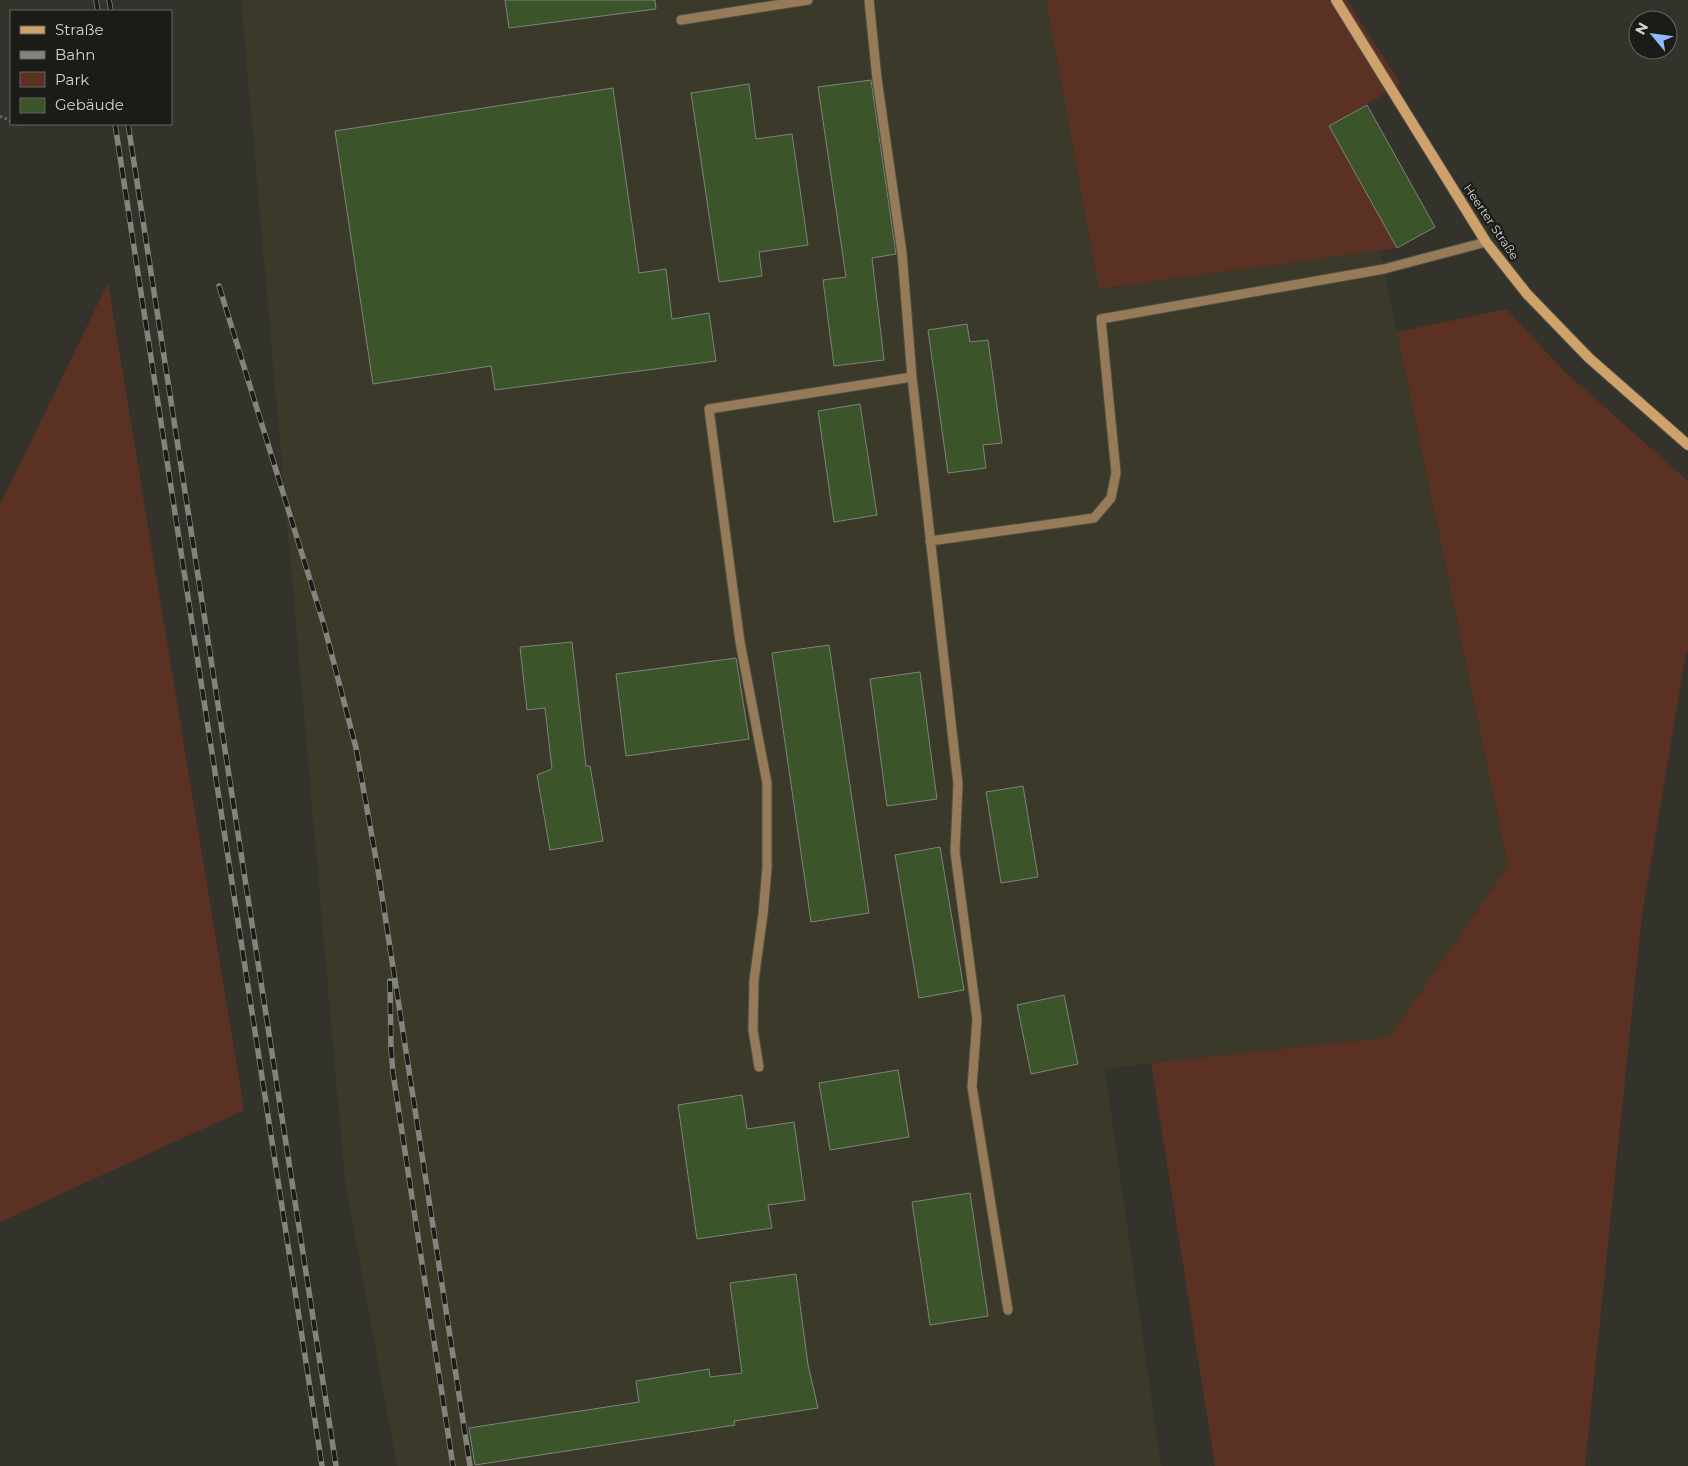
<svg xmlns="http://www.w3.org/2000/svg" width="1688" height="1466" font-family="Montserrat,sans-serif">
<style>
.built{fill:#3a392a}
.green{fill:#5a3123}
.building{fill:#3b542a;stroke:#7e847b}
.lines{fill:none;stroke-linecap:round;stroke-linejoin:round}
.service-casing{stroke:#515048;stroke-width:11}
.secondary-casing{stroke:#515048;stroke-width:12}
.path{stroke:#686760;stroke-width:3;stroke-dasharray:2.5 2.5;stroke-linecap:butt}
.service{stroke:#977a58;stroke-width:9}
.secondary{stroke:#d0a26b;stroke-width:10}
.rail-casing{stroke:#84837c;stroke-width:5.5}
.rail{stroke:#1b1b17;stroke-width:4;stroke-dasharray:11;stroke-linecap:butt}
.labels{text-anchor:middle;stroke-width:4.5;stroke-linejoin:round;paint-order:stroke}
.street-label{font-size:12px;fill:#d4d4ce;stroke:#1b1b17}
</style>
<rect width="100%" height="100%" fill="#34332b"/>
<!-- built -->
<path class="built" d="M241,0H1046L1100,289L1380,250L1508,866L1389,1037L1151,1063L1105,1069L1161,1466H397L345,1182Z"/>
<!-- green -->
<path class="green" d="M1046,0H1348L1360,21L1401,84L1329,126L1397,248L1099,289Z
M108,283L244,1110L0,1222V505Z
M1506,309L1566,373L1688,481V653H1686L1642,915L1585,1466H1215L1151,1063L1389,1037L1508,866L1397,332Z"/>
<!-- building -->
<path class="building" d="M505,0H655L656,9L509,28Z
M871,80L896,254L872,258L884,360L834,366L823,280L846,277L818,87Z
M749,84L756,139L792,134L808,245L759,252L762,276L719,282L691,93Z
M613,88L639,273L666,269L672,319L709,313L716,361L495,390L491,366L373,384L335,131Z
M1367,105L1435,227L1397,248L1329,126Z
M967,324L970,342L988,340L1002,443L983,445L986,468L948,473L928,330Z
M860,404L877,515L834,522L818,411Z
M572,642L586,766H590L603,841L550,850L537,775L552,769L545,708L527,710L520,647Z
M829,645L869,913L811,922L772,653Z
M736,658L749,739L626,756L616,674Z
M920,672L937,799L887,806L870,679Z
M1023,786L1038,877L1001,883L986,792Z
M940,847L964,990L919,998L895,855Z
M1064,995L1078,1064L1031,1074L1017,1005Z
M898,1070L909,1137L830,1150L819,1083Z
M742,1095L747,1129L794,1122L805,1200L768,1205L772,1228L697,1239L678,1105Z
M970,1193L988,1316L930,1325L912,1202Z
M796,1274L808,1365L818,1408L734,1421L735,1425L475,1465L469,1428L639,1402L636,1381L709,1369L710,1377L742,1373L730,1283Z"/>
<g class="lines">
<!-- service casing -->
<g class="service-casing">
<path id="service" d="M869,0L877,79L902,253L912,377L958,784L955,852L977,1019L972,1087L1008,1310
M681,20L808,0
M930,541L1094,518L1111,498L1116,473L1101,319L1384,269L1486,242
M759,1067L753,1030L754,980L763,914L767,868V783L740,642L709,409L912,377"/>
</g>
<!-- secondary casing -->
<g class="secondary-casing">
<path id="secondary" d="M1336,0L1486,242L1527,294L1589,358L1688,445"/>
</g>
<!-- path -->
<path class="path" d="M0,116L11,121
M17,124L21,125"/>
<!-- service -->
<use href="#service" class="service"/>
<!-- secondary -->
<use href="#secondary" class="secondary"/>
<!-- rail casing -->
<g class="rail-casing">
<path id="rail" d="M96,0L98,11
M109,0L111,11
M115,124L322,1466
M128,124L336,1466
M219,286L324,625L356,748L378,870L470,1466
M390,981L391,1049L393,1073L453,1466"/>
</g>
<!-- rail -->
<use href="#rail" class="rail"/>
</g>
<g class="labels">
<!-- street labels -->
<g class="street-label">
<text transform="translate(1491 222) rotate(56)" y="4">Heerter Straße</text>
</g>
</g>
<!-- legend -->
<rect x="10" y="10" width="162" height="115" fill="#1b1b17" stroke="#656560"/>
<rect x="20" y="26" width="25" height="8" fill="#d0a26b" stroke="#656560"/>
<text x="55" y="35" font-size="15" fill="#d4d4ce">Straße</text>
<rect x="20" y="51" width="25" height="8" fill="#84837c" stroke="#656560"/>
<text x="55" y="60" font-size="15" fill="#d4d4ce">Bahn</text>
<rect x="20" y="72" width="25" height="15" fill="#5a3123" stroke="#656560"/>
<text x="55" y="85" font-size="15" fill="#d4d4ce">Park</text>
<rect x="20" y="98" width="25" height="15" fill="#3b542a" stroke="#656560"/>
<text x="55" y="110" font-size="15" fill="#d4d4ce">Gebäude</text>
<!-- north arrow -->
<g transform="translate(1653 35) rotate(299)"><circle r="24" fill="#1b1b17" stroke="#656560"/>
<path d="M0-4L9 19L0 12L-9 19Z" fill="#90b8fd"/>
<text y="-8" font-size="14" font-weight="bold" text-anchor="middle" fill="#d4d4ce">N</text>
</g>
</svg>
